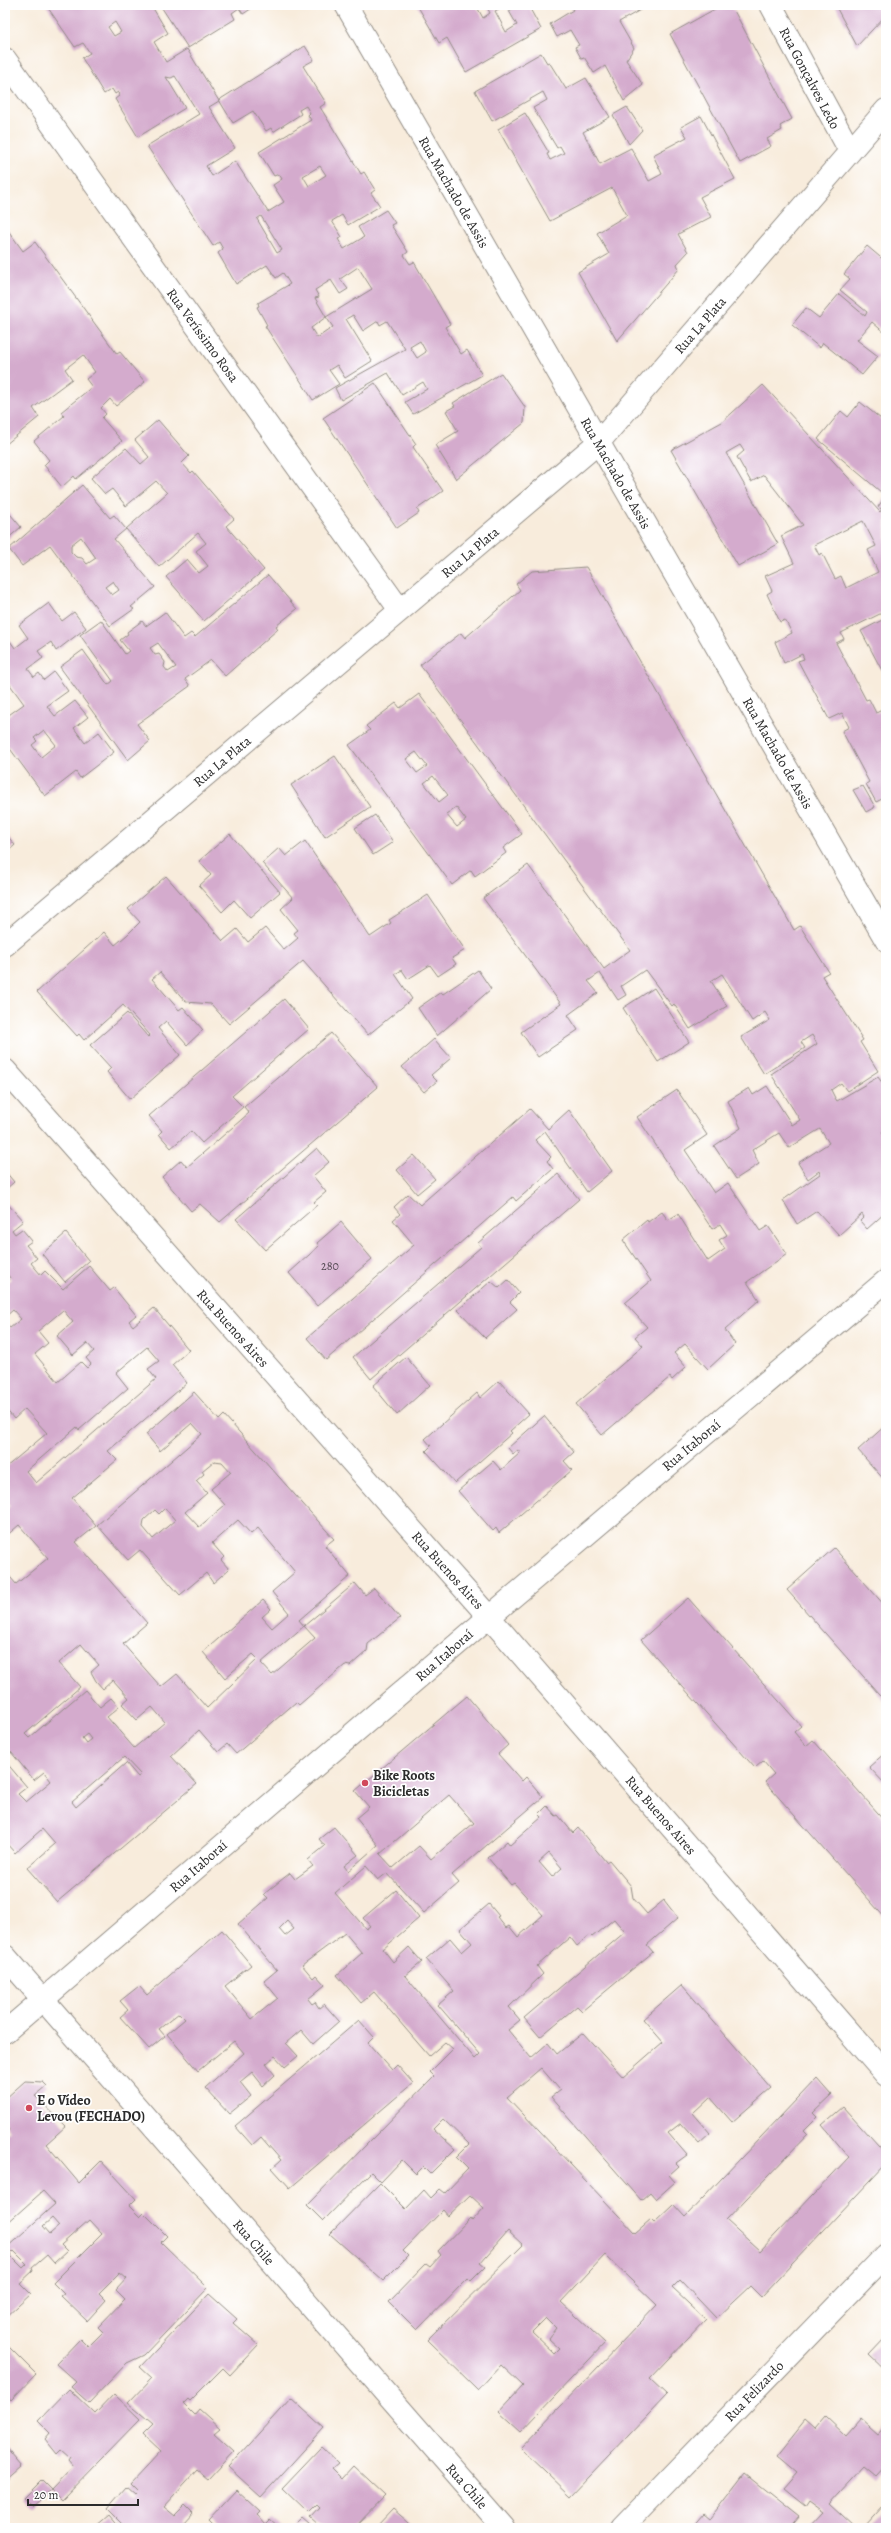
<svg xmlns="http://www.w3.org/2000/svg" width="891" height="2533" font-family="Alegreya,serif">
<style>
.building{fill:#d4abcd;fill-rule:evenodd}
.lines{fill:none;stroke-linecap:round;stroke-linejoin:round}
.minor-casing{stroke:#928c84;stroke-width:24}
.tertiary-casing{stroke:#928c84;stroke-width:24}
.minor{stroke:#fff;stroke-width:22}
.tertiary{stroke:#fff;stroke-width:22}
.poi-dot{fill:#d1495b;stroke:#fff;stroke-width:1.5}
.labels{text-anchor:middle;stroke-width:3.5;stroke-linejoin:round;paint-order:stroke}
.number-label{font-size:12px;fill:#554b54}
.street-label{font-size:14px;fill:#2b2b2b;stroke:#fff}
.poi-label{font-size:14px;font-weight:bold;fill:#2b2b2b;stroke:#fff;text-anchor:start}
</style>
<rect width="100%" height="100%" fill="#fff"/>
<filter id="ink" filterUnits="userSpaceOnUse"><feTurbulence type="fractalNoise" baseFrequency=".025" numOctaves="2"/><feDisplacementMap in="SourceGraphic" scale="8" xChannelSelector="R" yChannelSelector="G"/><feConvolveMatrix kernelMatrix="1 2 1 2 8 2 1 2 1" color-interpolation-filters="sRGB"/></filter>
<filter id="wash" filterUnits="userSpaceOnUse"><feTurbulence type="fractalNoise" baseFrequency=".012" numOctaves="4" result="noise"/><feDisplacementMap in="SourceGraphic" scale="16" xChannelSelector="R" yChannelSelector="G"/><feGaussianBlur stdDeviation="0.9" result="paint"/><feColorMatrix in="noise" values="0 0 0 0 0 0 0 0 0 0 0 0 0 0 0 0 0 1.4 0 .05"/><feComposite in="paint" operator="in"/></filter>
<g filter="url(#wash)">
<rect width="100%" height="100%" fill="#f8ecdc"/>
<g id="blocks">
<!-- building -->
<path class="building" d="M46,5H138L139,7L151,5L168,33L154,42L166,62L187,49L219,101L209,107L235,148L206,166L212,176L235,161L268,212L284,202L273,185L282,179L279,174L274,176L259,152L311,120L308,115L310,113L306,106L299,110L301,114L273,132L271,128L266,131L253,111L233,123L219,100L305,46L314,60L303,66L326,103L320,107L361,174L364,172L375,190L371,193L380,206L348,225L342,215L332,221L342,237L338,239L344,249L364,237L358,227L386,210L395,223L391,225L408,252L404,255L410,264L414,262L450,324L445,327L461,354L467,350L482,375L413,414L405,402L427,389L423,382L402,395L388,373L341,400L335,388L405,349L387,321L380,325L378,321L363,331L353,315L346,319L372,361L345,378L337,365L329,370L339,384L313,400L265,326L267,325L257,307L259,306L258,303L290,284L283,273L276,278L267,265L236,284L218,253L223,249L219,242L213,246L147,146L199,114L175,76L171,78L166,77L185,108L138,137L115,99L119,96L118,92L115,94L112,89L104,94L82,58L90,53L83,43L75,47ZM115,22L121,32L114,36L108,27ZM320,166L326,175L309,186L303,176ZM261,216L282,250L277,253L257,219ZM358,267L372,289L326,317L333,327L317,338L311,328L326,317L315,298L319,297L315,290L331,280L340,294L348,289L340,279ZM420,341L426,352L417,358L410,347Z
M160,5H257L243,14L239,8L232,13L235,19L188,48Z
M417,5H481L477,7L483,18L490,13L486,5H506L495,11L506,32L517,25L509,11L519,5H528L541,29L466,72L447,38L439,43Z
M570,5H649L619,22L634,48L626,60L643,85L624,101L605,66L594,73L584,57L581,58L575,47L579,45L570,30L557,37L550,24L573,10Z
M722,5H731L792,119L780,126L782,130L767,139L771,146L740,163L670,34Z
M835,5H886V15L857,46Z
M541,53L547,63L549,62L566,89L586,78L610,117L583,132L600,164L631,148L649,181L662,174L653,155L687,137L681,127L701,116L735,179L700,197L711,217L678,234L688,252L677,264L679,269L617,341L578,272L609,254L597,233L627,215L612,188L550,221L498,129L525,113L549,153L547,154L550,160L564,153L560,146L557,148L533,108L547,100L543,92L492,121L475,91Z
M627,107L642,130L629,144L613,115Z
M7,229L23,251L35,242L117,354L120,352L145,382L116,406L110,399L101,408L106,414L102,418L122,441L76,479L74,476L62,487L44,465L49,460L34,441L64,416L61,412L92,387L86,379L95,372L83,355L65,369L72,379L33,408L39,417L5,445V231Z
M867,246L886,262V334L872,322L857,340L878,356L862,375L823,343L820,348L792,325L806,308L819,318L839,294L865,316L867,312L840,290L850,279L844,274Z
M501,373L525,407L524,423L456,479L435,445L458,431L446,411L455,406L453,403Z
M375,383L416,444L413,447L443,491L417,509L419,513L397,528L323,418Z
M763,385L880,512L882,509L878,507L886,495V611L841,633L844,639L836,643L866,700L869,699L876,713L886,708V797L876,802L866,784L869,782L842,731L849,727L842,713L829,719L798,661L804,659L802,654L784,663L775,642L792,633L785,620L780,622L767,594L772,591L765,576L794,563L781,536L803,525L764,475L751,482L737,457L744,451L740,445L726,453L778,544L738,566L671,450L722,422ZM863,521L876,546L868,550L878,572L846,588L841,576L835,579L822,553L819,555L814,545Z
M860,402L886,423V486L881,492L818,439L841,411L848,417Z
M158,420L189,456L182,463L191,473L193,471L234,519L226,526L264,570L204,621L166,577L187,559L199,573L208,566L196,551L206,543L198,533L159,567L126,529L167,493L156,481L126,506L112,489L105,494L91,478L126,448L141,464L149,457L135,440Z
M82,485L110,518L114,515L126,529L114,539L155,587L131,607L134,609L110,626L50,545L22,566L9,549ZM81,537L96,558L87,564L82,558L76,557L71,552V545ZM113,581L119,590L112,595L105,587Z
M5,508L21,527L5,541Z
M586,567L794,930L800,926L829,972L822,976L863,1040L860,1042L878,1071L847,1091L841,1083L831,1090L835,1098L837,1101L878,1077L886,1088V1129L882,1132L886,1136V1212L867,1229L860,1221L864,1217L862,1214L839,1235L817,1211L797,1224L783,1200L820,1174L819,1171L808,1179L798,1163L829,1143L820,1129L789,1148L779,1133L752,1150L759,1164L736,1179L714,1146L741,1128L728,1101L749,1088L753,1095L767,1086L792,1125L800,1120L771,1074L817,1044L812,1035L801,1042L805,1048L764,1074L741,1037L770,1020L765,1012L752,1021L722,974L711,981L727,1006L690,1029L674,1004L672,1006L645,970L621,986L626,995L618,1000L600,973L588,981L598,993L568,1015L578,1030L538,1057L521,1032L561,1004L483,898L528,865L604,969L630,950L420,665L461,633L465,638L520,590L516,584L532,571Z
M268,575L297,609L276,626L278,629L225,676L211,660L185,679L190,686L137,724L150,741L128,760L60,667L83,650L108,685L113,681L80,635L101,620L125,654L129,651L120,640L128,634L127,632L142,621L146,626L165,612L184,638L191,633L195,637ZM158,643L176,667L168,672L164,667L165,662L159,654L155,655L150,648Z
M49,603L62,621L74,612L86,628L56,651L51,642L38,651L43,658L28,669L34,677L39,673L44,680L54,672L68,691L47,706L55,716L75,701L88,717L74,728L85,743L99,732L114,752L80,778L76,772L45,796L5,742V716L6,717L24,704L8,682L5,684V634L15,648L28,638L19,625ZM44,730L56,745L41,757L32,745L37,741L34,738Z
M886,618V678L861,631Z
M419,694L522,834L503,848L506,853L475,876L471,870L452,885L349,745L370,730L366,726L396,703L400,708ZM416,752L427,766L417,773L406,759ZM433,776L448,795L439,802L424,783ZM456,807L466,820L457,827L446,814Z
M335,756L370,807L325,837L291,785Z
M863,786L875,807L866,812L853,790Z
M375,815L393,842L373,855L355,828Z
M5,833L15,845L5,854Z
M230,834L280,892L250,918L234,900L222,912L199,886L211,875L199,861Z
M305,841L370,937L391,923L389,920L428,895L465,950L452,958L456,964L438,976L430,965L408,979L402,970L395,974L412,999L368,1035L303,961L229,1024L211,1004L186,1002L160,972L152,979L179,1010L183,1007L203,1030L187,1045L166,1021L158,1028L180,1055L130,1099L107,1072L111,1068L90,1045L127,1013L148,1037L150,1035L123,1005L84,1040L79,1034L77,1036L37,992L104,932L115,945L127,935L140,922L128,909L166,876L223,941L237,929L248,942L265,928L284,950L298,938L294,933L298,930L281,909L293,898L262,863L279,848L286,856Z
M478,970L491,989L437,1036L418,1008L441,992L443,994Z
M654,988L689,1042L658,1062L623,1008Z
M284,999L309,1029L232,1096L243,1107L202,1143L191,1131L171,1148L159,1134L162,1131L149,1116Z
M331,1033L378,1087L220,1222L200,1204L191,1211L162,1177L181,1160L187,1167L249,1113L244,1107Z
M434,1039L451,1058L431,1075L437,1081L424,1092L402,1067Z
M677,1090L707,1135L685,1150L714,1193L728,1183L760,1231L768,1226L787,1254L747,1282L759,1300L725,1330L735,1344L708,1369L685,1344L674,1353L686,1367L672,1380L670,1377L602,1435L576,1404L643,1346L635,1337L647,1327L625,1303L651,1281L623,1240L647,1220L648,1222L662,1212L668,1220L678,1214L708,1261L725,1249L719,1240L727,1235L720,1224L712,1229L637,1117Z
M530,1109L548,1129L569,1110L612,1171L587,1192L545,1131L535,1140L551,1157L547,1161L553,1169L516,1201L513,1197L326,1360L307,1338L414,1245L393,1220L400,1214L394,1207L408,1194L420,1205Z
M317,1148L329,1162L313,1176L326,1192L314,1202L317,1205L265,1250L236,1219Z
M414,1155L435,1179L417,1194L397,1170Z
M5,1171L14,1182L5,1190Z
M558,1174L579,1199L371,1379L353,1357L481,1247L478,1243Z
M5,1201L23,1221L12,1230L15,1234L22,1229L32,1241L26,1245L37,1258L31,1263L41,1275L45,1271L63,1289L89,1266L110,1291L114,1288L136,1315L129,1321L133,1326L154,1308L189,1350L172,1365L187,1383L108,1451L117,1460L72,1498L96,1526L76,1542L147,1623L123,1644L161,1687L177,1674L207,1708L258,1659L253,1654L225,1678L203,1652L263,1600L271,1609L262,1617L272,1628L289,1613L272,1592L295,1572L258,1528L251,1534L238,1520L212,1543L224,1557L221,1560L229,1569L213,1583L206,1573L180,1595L140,1550L128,1560L97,1525L202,1434L192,1423L160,1451L146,1434L194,1392L219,1420L224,1415L334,1539L325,1546L350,1576L299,1620L304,1626L261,1663L272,1675L315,1638L304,1626L355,1583L365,1595L374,1588L400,1618L368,1644L367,1651L350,1666L345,1665L299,1705L296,1702L236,1754L227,1744L218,1752L199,1730L171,1756L197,1784L57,1902L27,1868L55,1844L42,1829L15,1853L5,1842V1761L27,1787L18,1794L26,1802L51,1781L44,1772L34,1780L11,1752L5,1758V1571L16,1584L48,1558L19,1525L5,1537V1510L10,1506L5,1500V1468L47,1433L25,1409L14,1419L5,1408V1380L10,1375L5,1369V1321L10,1328L21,1319L13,1310L5,1317V1284L11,1279L5,1272ZM63,1310L73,1322L57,1336L73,1355L87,1343L94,1351L86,1358L91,1364L87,1368L81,1362L58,1382L35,1354L48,1343L38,1331ZM147,1347L159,1361L148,1369L156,1379L36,1483L26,1471L77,1427L79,1430L128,1388L116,1373ZM214,1461L222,1462L231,1472L211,1489L225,1505L199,1527L185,1512L207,1493L196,1481L204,1474L202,1471ZM165,1508L175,1520L153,1539L143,1527L144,1520L155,1510L159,1514ZM81,1644L99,1665L91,1672L96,1681L103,1689L113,1680L129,1698L122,1704L137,1720L152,1707L165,1722L134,1748L107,1717L119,1707L111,1698L100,1707L85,1690L29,1738L25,1734L80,1687L59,1663ZM87,1734L91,1739L86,1743L82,1738ZM124,1757L141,1775L138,1777L126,1763L76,1807L72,1802Z
M341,1222L372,1259L317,1306L289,1273L319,1246L317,1243Z
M66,1233L89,1261L65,1282L42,1254Z
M508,1280L519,1293L510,1302L517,1309L485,1338L458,1310L491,1281L499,1288Z
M406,1357L430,1385L397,1415L373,1386Z
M499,1381L529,1414L510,1431L512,1433L455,1483L426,1451L431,1446L425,1439L477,1393L480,1398Z
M544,1416L574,1452L564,1461L572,1470L499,1533L496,1528L493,1531L458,1491L493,1461L501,1470L520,1453L518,1450L513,1454L508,1448Z
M886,1425V1482L858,1450Z
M834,1548L886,1607V1702L787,1590Z
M688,1598L801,1726L794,1732L806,1746L813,1740L886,1822V1919L765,1782L774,1774L763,1761L755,1768L641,1640Z
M467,1696L508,1745L498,1754L522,1781L526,1777L543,1797L452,1875L459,1883L424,1913L387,1873L378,1880L366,1866L335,1893L366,1929L370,1926L363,1918L396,1890L419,1918L383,1949L393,1962L409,1947L422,1962L405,1976L475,2059L480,2054L438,2005L454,1991L426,1959L450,1938L462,1952L472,1943L460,1929L489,1904L499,1916L497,1917L506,1928L509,1926L518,1937L543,1915L514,1883L511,1885L488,1858L507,1841L510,1845L542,1817L539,1814L547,1806L556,1816L558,1815L573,1833L578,1828L606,1862L609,1860L631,1886L633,1898L647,1914L664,1900L678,1918L647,1945L653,1952L582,2011L577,2006L540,2037L524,2018L625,1932L614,1919L592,1937L590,1935L577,1946L570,1937L537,1966L543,1974L509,2007L520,2020L508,2030L531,2058L548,2043L557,2054L583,2033L623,2077L663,2042L643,2019L682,1985L771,2088L732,2122L710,2097L693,2113L710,2133L699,2143L681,2123L668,2133L687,2155L676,2163L679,2166L669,2175L675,2182L656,2199L650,2192L641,2200L551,2097L560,2090L541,2068L507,2097L635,2233L651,2219L654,2222L673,2204L685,2217L817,2078L832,2095L813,2113L817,2117L804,2130L808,2134L726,2220L760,2251L849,2157L822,2125L843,2107L886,2155V2164L761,2297L750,2286L716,2318L680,2280L672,2288L706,2320L650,2379L667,2395L571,2496L521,2448L657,2305L605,2255L561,2302L605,2343L521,2432L499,2412L523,2386L501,2365L478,2390L427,2340L523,2245L508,2231L480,2263L485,2267L471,2281L468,2278L417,2330L389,2302L426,2264L430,2267L441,2255L438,2251L470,2218L472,2221L484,2208L470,2195L448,2216L443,2210L403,2251L408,2256L383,2281L330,2234L380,2183L406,2209L424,2190L431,2198L440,2189L445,2193L468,2169L456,2157L469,2144L443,2119L433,2129L455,2149L430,2174L423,2167L416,2174L402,2160L381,2182L371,2172L323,2221L307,2205L434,2076L430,2072L453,2049L445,2042L429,2056L374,1992L361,2003L337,1975L362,1953L345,1933L302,1965L313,1978L316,1975L325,1985L308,1999L312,2004L315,2002L319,2008L324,2004L339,2021L313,2044L301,2030L286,2043L298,2056L285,2067L275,2056L266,2064L275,2075L263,2086L252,2072L240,2082L251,2096L229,2114L205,2088L244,2053L234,2041L198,2071L167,2034L185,2019L179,2013L159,2029L165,2036L149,2049L120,2017L128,2010L120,2001L139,1986L147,1995L222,1930L251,1965L225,1986L252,2019L278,1998L264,1981L277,1970L238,1924L268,1898L264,1894L290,1873L295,1879L313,1866L308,1860L325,1846L319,1839L334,1827L358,1855L344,1866L348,1871L378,1845L356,1818L369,1807L355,1791ZM449,1795L474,1823L431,1859L419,1846L393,1868L380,1854ZM549,1853L562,1868L552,1877L539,1862ZM287,1921L294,1929L285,1936L279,1929ZM546,2318L556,2328L548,2338L560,2349L555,2354L532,2332Z
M886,1752V1785L869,1767Z
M359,2020L374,2037L368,2043L392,2070L397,2065L413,2083L290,2188L272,2168L281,2160L261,2137L252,2145L235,2126Z
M25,2081L43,2082L47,2086L35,2096L66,2126L46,2144L79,2183L101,2161L136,2199L129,2206L140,2217L144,2213L167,2236L161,2242L208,2288L144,2355L127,2363L89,2403L71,2387L76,2382L56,2364L80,2339L88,2347L103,2332L98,2327L125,2299L116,2290L127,2278L120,2272L99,2293L106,2300L87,2321L61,2296L64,2294L53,2283L102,2234L89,2220L61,2245L67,2251L54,2263L47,2255L32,2268L33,2271L20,2283L31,2294L5,2318V2249L55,2204L43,2191L5,2225V2134L9,2130L5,2125V2099ZM52,2218L59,2226L50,2234L43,2226ZM14,2251L27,2264L23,2268L10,2255Z
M209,2294L237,2319L233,2323L258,2345L230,2375L223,2368L190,2401L188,2399L183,2404L194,2415L199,2409L220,2428L214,2433L234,2451L208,2479L197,2470L163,2507L174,2516L185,2505L193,2513L183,2524L188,2528H122L124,2526L107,2509L126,2487L135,2495L138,2492L130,2484L161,2451L143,2434L153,2424L128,2403L152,2378L140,2367Z
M886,2337V2371L869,2355Z
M5,2343L36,2374L11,2400L5,2393Z
M69,2389L95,2414L114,2394L140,2419L61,2500L51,2490L73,2467L68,2461L70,2458L61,2450L57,2454L45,2439L50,2433L38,2421Z
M291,2398L324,2428L261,2497L228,2467Z
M826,2417L846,2436L861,2419L878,2434L886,2425V2465L875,2477L863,2467L829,2504L855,2528H807L823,2511L808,2500L804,2506L783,2489L797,2473L777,2456L805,2421L815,2430Z
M5,2446L22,2466L5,2481Z
M321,2447L338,2463L332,2468L342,2478L353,2466L385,2496L354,2528H321L310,2518L319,2508L316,2505L308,2513L282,2488Z
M745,2474L799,2517L790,2528H692L705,2513L711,2518Z
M41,2480L51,2490L32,2507L23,2498Z
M236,2490L260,2512L257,2515L265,2524L270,2519L280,2528H216L208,2520Z
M886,2504V2528H864Z
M393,2509L415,2528H375Z
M109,2516L119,2528H97L96,2527Z
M303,2519L311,2526L294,2528Z"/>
</g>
</g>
<g filter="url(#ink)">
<use href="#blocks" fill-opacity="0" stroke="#928c84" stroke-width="1"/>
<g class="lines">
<!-- minor casing -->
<g class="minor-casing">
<path id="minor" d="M346,5L886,940
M771,5L850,151
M5,59L400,610
M5,1070L489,1617L886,2075
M5,1956L504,2528
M5,2032L489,1617L886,1281
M622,2528L886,2255"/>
</g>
<!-- tertiary casing -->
<g class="tertiary-casing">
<path id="tertiary" d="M5,945L599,442L886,110"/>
</g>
<!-- minor -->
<use href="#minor" class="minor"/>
<!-- tertiary -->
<use href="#tertiary" class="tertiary"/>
</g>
</g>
<!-- markers -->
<g class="poi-dot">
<circle cx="365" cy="1783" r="4"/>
<circle cx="29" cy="2108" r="4"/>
</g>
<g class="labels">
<!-- number labels -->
<g class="number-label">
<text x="330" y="1270">280</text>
</g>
<!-- street labels -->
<g class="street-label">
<text transform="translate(810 78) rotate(62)" y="5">Rua Gonçalves Ledo</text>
<text transform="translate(454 192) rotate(60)" y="5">Rua Machado de Assis</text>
<text transform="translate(700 325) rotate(-49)" y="5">Rua La Plata</text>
<text transform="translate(203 335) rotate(54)" y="5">Rua Veríssimo Rosa</text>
<text transform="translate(616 473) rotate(60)" y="5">Rua Machado de Assis</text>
<text transform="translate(470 552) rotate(-40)" y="5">Rua La Plata</text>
<text transform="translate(778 753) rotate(60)" y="5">Rua Machado de Assis</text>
<text transform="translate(222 761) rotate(-40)" y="5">Rua La Plata</text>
<text transform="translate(233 1328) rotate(48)" y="5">Rua Buenos Aires</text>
<text transform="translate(691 1445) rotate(-40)" y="5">Rua Itaboraí</text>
<text transform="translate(448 1570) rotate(48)" y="5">Rua Buenos Aires</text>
<text transform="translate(444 1655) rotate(-41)" y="5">Rua Itaboraí</text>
<text transform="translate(661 1815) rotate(49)" y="5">Rua Buenos Aires</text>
<text transform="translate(198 1866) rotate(-41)" y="5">Rua Itaboraí</text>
<text transform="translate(254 2242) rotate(49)" y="5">Rua Chile</text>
<text transform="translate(754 2391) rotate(-46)" y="5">Rua Felizardo</text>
<text transform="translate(467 2486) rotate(49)" y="5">Rua Chile</text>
</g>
<!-- poi labels -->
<g class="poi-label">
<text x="373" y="1780">Bike Roots<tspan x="373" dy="16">Bicicletas</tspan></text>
<text x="37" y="2105">E o Vídeo<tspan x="37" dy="16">Levou (FECHADO)</tspan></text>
</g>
</g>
<!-- margin -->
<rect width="891" height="2533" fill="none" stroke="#fff" stroke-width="20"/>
<!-- scale -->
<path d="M28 2499v6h110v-6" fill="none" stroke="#2b2b2b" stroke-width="2"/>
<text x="34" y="2499" font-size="12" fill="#2b2b2b" stroke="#ffffff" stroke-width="3" paint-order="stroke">20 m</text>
</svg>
